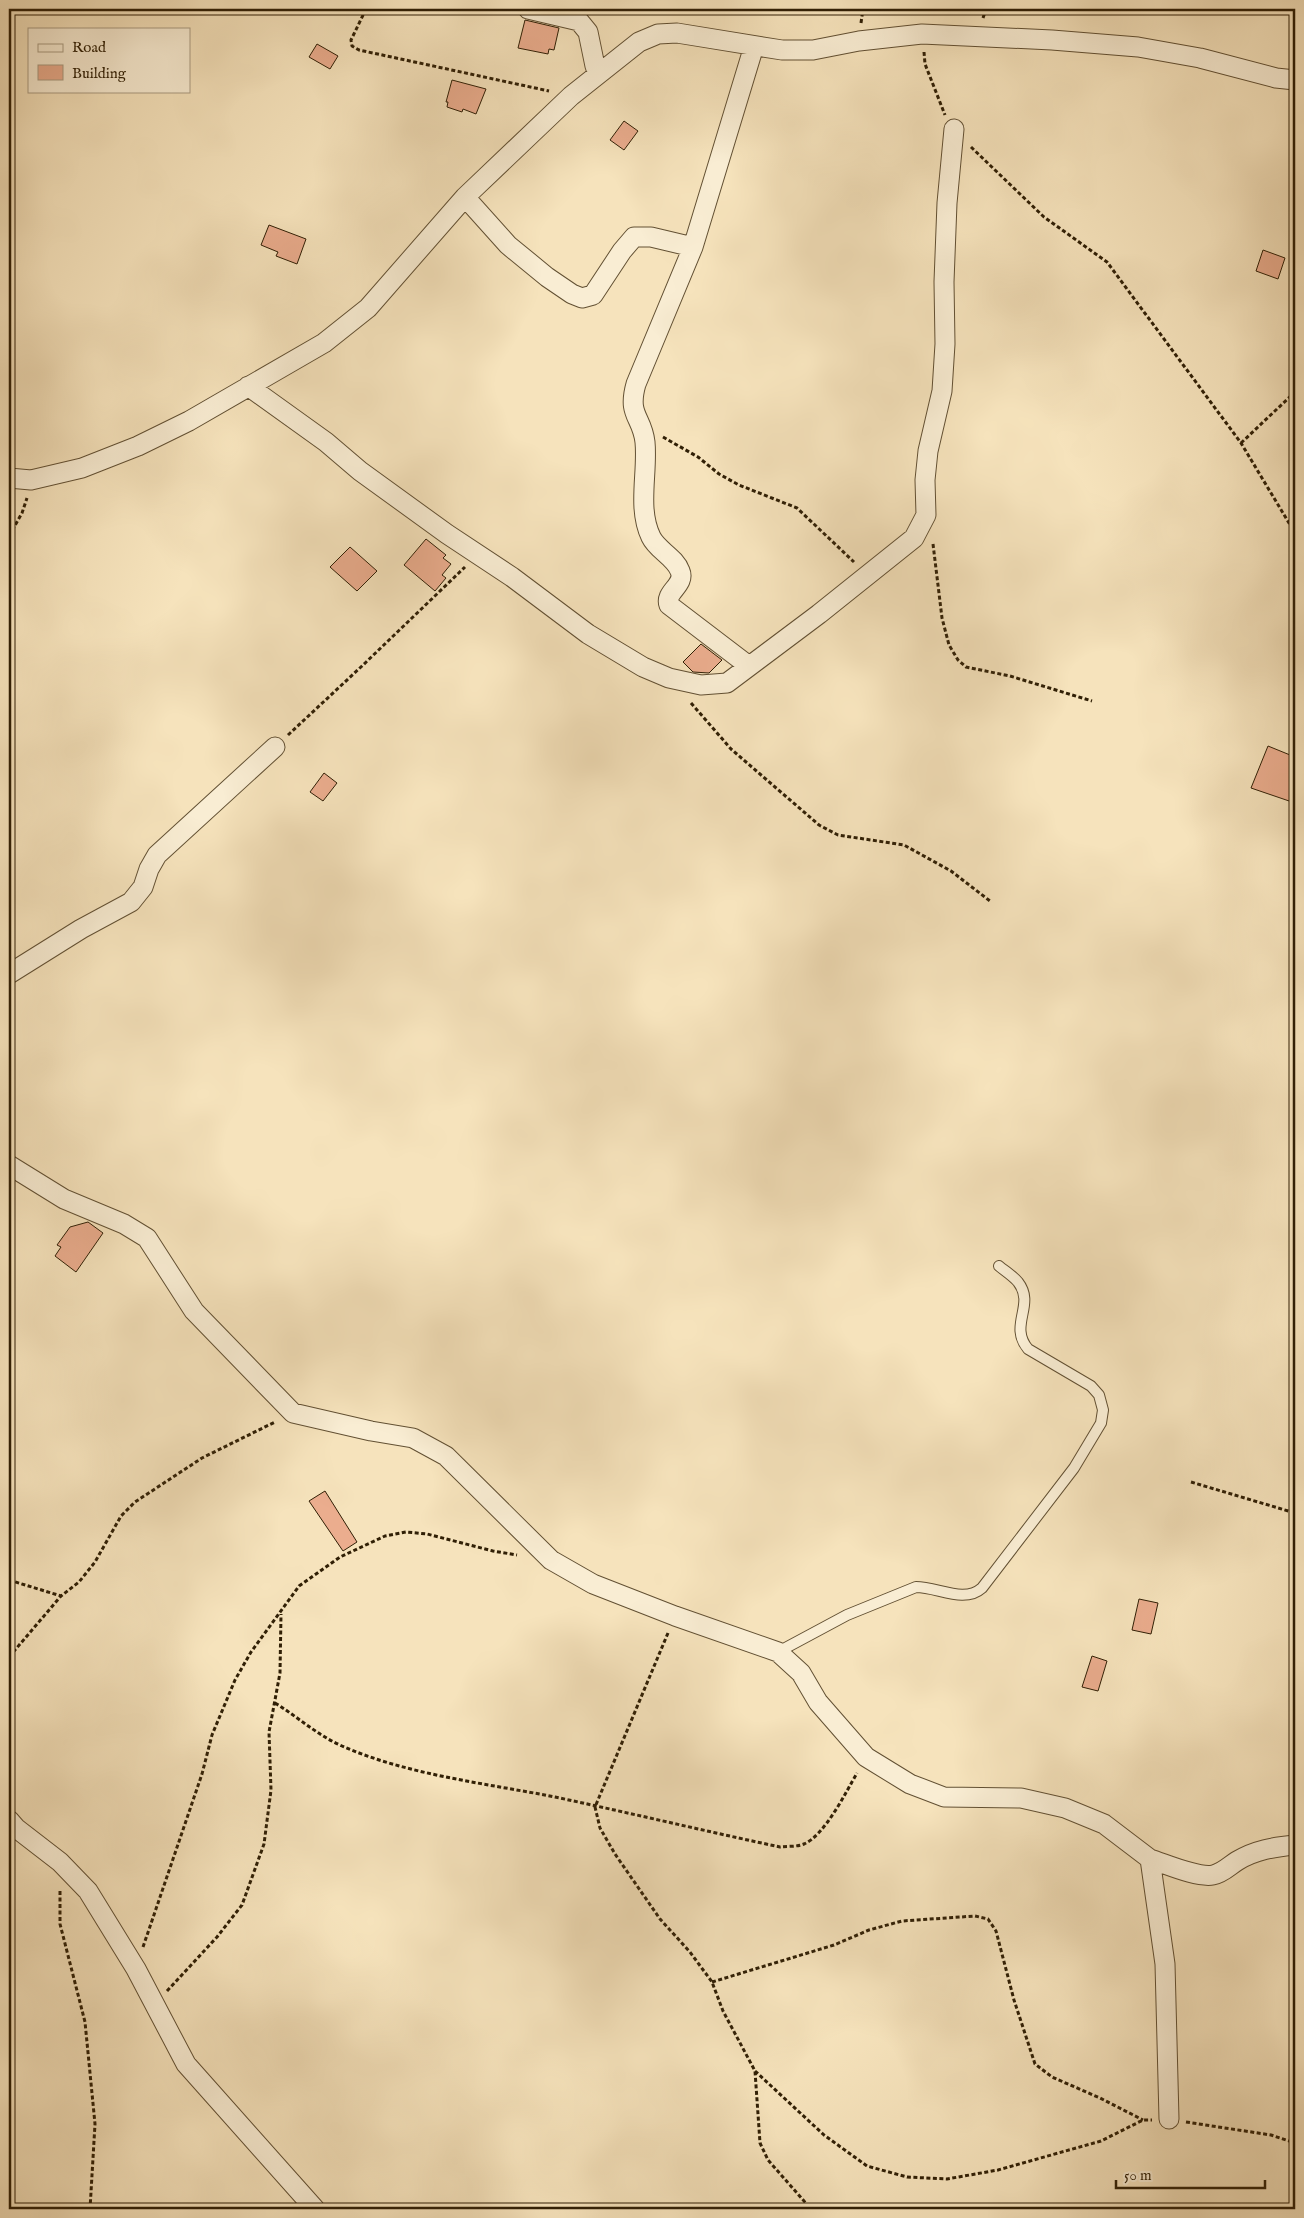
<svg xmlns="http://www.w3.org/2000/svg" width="1304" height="2218" font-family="'IM FELL English',serif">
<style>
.building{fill:#ebad8e;stroke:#301f05}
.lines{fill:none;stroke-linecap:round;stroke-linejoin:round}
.service-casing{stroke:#625033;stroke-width:12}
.minor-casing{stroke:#625033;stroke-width:21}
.path{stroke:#301f05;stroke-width:3;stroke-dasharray:4 2.5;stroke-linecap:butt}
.service{stroke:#f9edd3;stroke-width:10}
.minor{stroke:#f9edd3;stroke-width:19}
</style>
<rect width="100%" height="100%" fill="#f6e3bc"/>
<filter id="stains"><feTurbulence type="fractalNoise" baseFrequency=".004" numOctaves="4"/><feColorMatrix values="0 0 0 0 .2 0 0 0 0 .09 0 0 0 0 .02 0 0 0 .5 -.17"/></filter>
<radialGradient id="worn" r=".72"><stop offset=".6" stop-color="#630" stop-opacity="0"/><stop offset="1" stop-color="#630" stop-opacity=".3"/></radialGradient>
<!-- building -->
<path class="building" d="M525,20L559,28L554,50L549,49L548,54L518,48Z
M317,44L338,56L330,69L309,57Z
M452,80L486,89L476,114L463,109L462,112L447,107L448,102H446Z
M624,121L638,131L624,150L610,140Z
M269,225L306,239L297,264L276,256L278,252L261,245Z
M1263,250L1285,258L1278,279L1256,271Z
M426,539L446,555L443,558L451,564L442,575L446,578L435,591L404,565Z
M350,547L377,571L357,591L330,567Z
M701,644L722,660L709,673L693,672L683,662Z
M1268,746L1295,757V803L1251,788Z
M324,773L337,783L323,801L310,792Z
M88,1222L103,1233L76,1272L55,1256L61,1247L57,1245L70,1227Z
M325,1491L357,1542L343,1551L309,1501Z
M1139,1599L1158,1603L1151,1634L1132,1630Z
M1092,1656L1107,1661L1098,1691L1082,1687Z"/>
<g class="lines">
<!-- service casing -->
<g class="service-casing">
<path id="service" d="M778,1652L847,1615L916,1587C938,1587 964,1604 982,1588L1074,1468L1101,1423L1103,1410L1099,1395L1091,1386L1028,1349C1008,1325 1036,1305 1018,1282C1013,1276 1005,1271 999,1266"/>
</g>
<!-- minor casing -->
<g class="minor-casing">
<path id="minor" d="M528,9L579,21L588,32L595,66L605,68
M465,197L508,245L547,277L572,294L582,298L593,295L622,251L634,237H651L693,247
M248,386L326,442L360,471L447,534L512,577L588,634L643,667L669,678L701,685L727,683L819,614L914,538L926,515L925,480L928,451L942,391L945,344L944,282L947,203L954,129
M9,478L31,480L82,468L138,446L189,421L324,343L368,308L465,197L571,96L639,42L658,34L677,33L782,50H813L859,41L922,34L1052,40L1138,47L1200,58L1276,78L1295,80
M749,666L669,605C664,592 686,585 680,571C675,557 657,550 651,537C637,508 648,473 645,442C642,416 627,416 636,384L693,247L754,46
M9,974L81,929L131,902L143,887L149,869L157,855L275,747
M9,1165L64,1199L124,1224L147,1238L194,1311L293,1413L371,1431L413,1438L446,1456L551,1560L593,1584L675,1616L778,1652L801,1673L818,1702L866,1757L910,1784L944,1797L1021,1798L1065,1808L1104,1824L1150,1859L1165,1964L1169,2119
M9,1820L16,1828L60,1862L88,1891L136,1969L186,2064L315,2209
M1150,1859C1166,1864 1197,1878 1213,1875C1223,1873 1229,1866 1237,1861C1255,1850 1274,1847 1295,1845"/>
</g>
<!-- path -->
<path class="path" d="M366,9L351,40L352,46L359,50L549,91
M983,18L986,9
M861,23L863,9
M924,52L925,64L945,115
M971,147L1044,217L1107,262L1241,443L1295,533
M663,437L698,457L719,474L739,485L797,508L854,562
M1241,443L1295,392
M9,536L22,513L27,498
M933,544L942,618L949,645L958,660L966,667L1010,676L1092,701
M691,703L731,749L819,825L838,835L904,845L951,871L990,901
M288,735L362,666L465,567
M1191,1482L1295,1513
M9,1580L61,1596
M668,1633L595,1807L600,1828L615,1854L660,1919L690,1952L712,1982L723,2011L755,2071L760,2143L768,2160L811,2209
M9,1657L61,1596L79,1582L95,1562L121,1516L135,1502L202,1458L275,1422
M275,1703C298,1717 317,1735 342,1746C408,1775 484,1783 555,1797C630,1813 705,1831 780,1847C787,1846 797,1847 804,1844C825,1835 846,1792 857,1773
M60,1891V1924L85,2022L95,2124L90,2209
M143,1947L202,1774L212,1735L235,1680L251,1652L299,1586L340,1557L385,1536L406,1532L427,1534L493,1551L517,1555
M712,1982L834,1945L869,1930L902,1921L975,1916L988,1919L996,1931L1014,2000L1035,2064L1052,2077L1100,2098L1143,2120
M167,1991L217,1937L242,1905L264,1844L271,1790L269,1732L280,1673L281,1614
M755,2071L824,2135L867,2166L907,2177L947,2179L998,2170L1101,2141L1143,2120H1152
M1186,2122L1271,2135L1295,2143"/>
<!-- service -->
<use href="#service" class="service"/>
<!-- minor -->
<use href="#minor" class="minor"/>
</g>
<!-- margin -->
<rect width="1304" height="2218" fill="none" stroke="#f6e3bc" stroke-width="30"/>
<rect x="10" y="10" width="1284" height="2198" fill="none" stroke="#301f05" stroke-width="2.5"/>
<rect x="15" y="15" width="1274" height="2188" fill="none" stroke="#301f05"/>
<!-- legend -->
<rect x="28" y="28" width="162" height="65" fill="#f9edd3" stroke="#a99b81"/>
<rect x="38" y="44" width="25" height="8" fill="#f9edd3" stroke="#a99b81"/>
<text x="72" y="52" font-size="15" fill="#301f05">Road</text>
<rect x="38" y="65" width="25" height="15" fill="#ebad8e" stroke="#a99b81"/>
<text x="72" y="78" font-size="15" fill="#301f05">Building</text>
<!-- scale -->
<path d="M1116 2180v8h149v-8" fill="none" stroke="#301f05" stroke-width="2.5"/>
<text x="1124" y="2180" font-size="15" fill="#301f05" stroke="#f9edd3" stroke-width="4" paint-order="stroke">50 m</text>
<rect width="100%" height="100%" filter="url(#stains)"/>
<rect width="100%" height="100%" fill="url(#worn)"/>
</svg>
